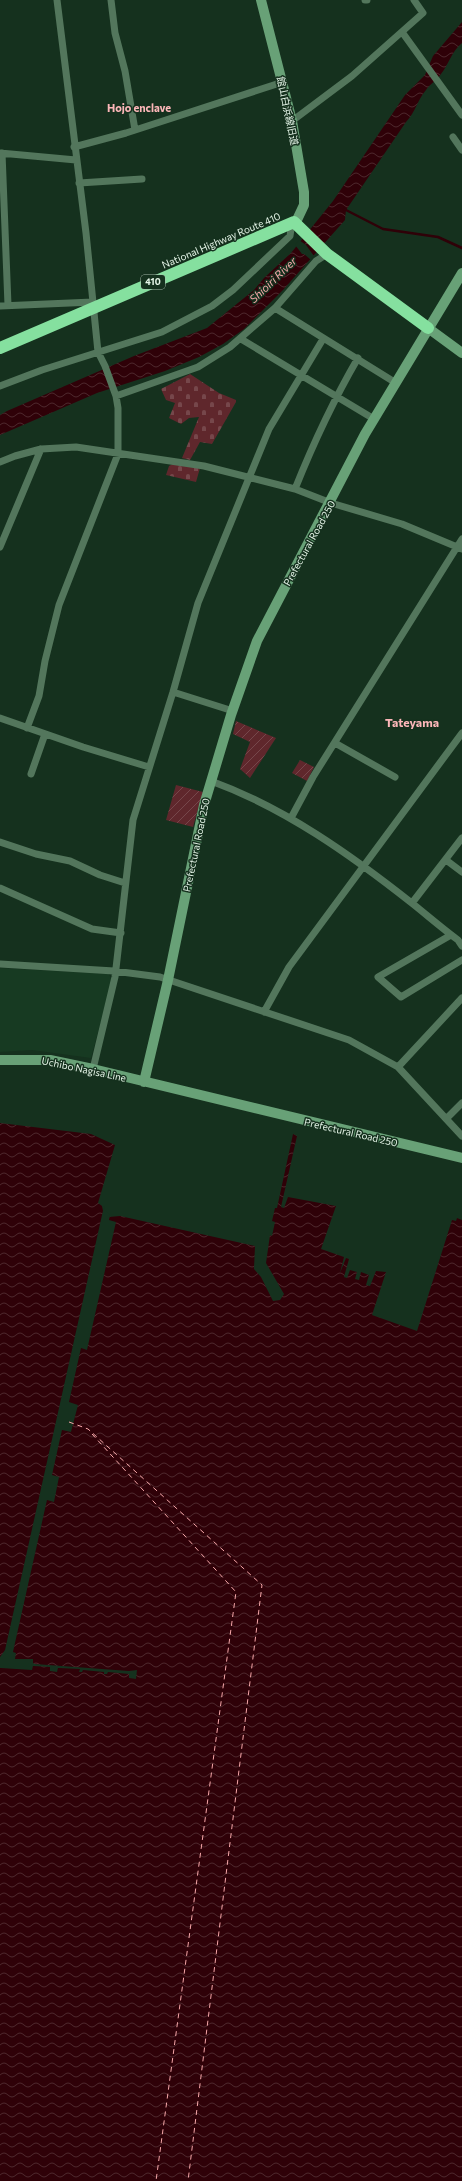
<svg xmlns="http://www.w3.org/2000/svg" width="462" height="2181" font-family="Commissioner,'Noto Sans JP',sans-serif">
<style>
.built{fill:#173a22}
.cemetery{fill:url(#cemetery-stones)}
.garden{fill:url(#garden-furrows)}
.water{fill:url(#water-waves)}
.pier{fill:#15311e}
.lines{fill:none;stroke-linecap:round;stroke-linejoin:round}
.stream{stroke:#2f0108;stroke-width:2.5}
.ferry{stroke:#f7a8aa;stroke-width:1;stroke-dasharray:5 4;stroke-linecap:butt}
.street{stroke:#53765c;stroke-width:7}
.secondary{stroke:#68a177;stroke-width:10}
.highway{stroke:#85e09f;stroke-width:12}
.labels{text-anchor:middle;stroke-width:3;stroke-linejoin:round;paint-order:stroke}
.shield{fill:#15311e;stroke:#a7baab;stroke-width:1}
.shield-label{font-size:9px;font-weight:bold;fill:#e5f5e8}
.street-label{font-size:10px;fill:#e5f5e8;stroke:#15311e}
.neighbourhood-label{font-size:11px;font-weight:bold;fill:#fcb7b9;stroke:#15311e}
.water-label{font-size:11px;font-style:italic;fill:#f7a8aa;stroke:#15311e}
.quarter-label{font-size:12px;font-weight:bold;fill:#fcb7b9;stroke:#15311e}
</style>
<defs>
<pattern id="cemetery-stones" width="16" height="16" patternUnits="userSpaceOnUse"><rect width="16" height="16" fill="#5f272c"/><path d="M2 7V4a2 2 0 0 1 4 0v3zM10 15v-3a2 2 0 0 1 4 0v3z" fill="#76474b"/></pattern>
<pattern id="garden-furrows" width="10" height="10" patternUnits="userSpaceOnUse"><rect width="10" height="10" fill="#5f272c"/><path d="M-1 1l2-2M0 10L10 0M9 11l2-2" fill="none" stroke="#76474b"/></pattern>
<pattern id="water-waves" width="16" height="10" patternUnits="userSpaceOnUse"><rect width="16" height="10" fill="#2f0108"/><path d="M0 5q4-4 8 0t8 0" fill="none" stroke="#4d272c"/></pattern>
</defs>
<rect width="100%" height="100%" fill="#15311e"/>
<!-- built -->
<path class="built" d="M0,968L109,974L112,981L91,1058L32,1050L0,1052Z"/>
<!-- cemetery -->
<path class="cemetery" d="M190,374L219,393L236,400V402L212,444L200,442L190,460L182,458L199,417L189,418L181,424L169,418L175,403L166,400L161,389Z
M173,464L200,468L196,482L166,475L169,466Z"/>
<!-- garden -->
<path class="garden" d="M236,721L276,738L250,778L240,769L250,742L233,734Z
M300,760L314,767L307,781L292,773Z
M176,785L203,792L193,827L166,820Z"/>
<!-- water -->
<path class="water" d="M462,22V43C451,52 449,64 441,74C437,80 430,84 426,90C417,101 416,111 406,122L346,210L345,220L283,290L244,329L223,344L199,357L165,371L97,393L0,435V415L7,411L134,356L207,328L254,290L264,278L291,253L333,201L405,95L425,75L433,56Z
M0,1123L91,1134L115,1145L98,1203L102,1206L103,1211L109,1217L120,1216L255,1246L254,1269L261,1277L273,1301L280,1300L284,1294L266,1263L270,1235L272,1236L275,1222L272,1221L275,1208H277L293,1134L297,1136L281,1207L284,1208L288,1197L336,1206L321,1249L344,1257L340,1273L346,1258L349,1259L344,1277L347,1278L350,1270L357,1272L355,1279L359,1280L361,1272L369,1275L366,1285L370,1286L376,1271L386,1272L372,1315L417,1331L452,1220L456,1221L457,1218L462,1220V2181H0Z"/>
<!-- pier -->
<path class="pier" d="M299,240L306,245L314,256L311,260L304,254H302L295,245Z
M104,1206L105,1210L110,1215L109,1220L116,1222L87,1350L81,1348L69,1402L78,1405L71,1432L62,1430L52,1475L59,1477L54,1502L47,1500L13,1652L16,1653L15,1659H33V1663L35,1664L129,1671L137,1670L136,1679L129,1678V1674L108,1672L107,1674H104V1672L83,1670L82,1672H79L80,1669L58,1668L57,1672L50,1671V1667L33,1666L32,1670L0,1668V1657L5,1650Z"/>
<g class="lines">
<!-- stream -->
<path class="stream" d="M344,209L383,229L438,237L462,248"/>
<!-- ferry -->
<path class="ferry" d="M69,1422L88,1429L262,1585L188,2181
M92,1434L236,1592L156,2181"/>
<!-- street -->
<path class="street" d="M111,0L115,33L125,71L135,130
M365,0H367
M402,32L462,115
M292,121L352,76L423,13L414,0
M453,137L462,150
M74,147L126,133L283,82
M0,153L76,160
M2,153L8,305
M79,183L142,179
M0,306L93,302
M275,308L396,383
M241,339L374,419
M0,386L42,370L162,332L212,306L233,290L290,236L292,222
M116,396L198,367L230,347L275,308L316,261L327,254
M0,462L15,456L41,449L76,447L204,466L295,489L331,503L402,524L462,549
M295,489C313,444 333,401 358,358
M0,547L41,449
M173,692L233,711
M0,718L83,747L149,767
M27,728L39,696L45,661L59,605L118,454V408L116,396L105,366L98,352L86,233L57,0
M335,743L395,777
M31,774L45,734
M211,781C285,808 351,855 413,904C428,916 443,929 458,940L462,946
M291,818L313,777L462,539
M0,842L36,854L70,861L100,875L125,883
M446,860L462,872
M0,888L92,929L121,933
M412,903L462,838
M451,935L378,977L401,997L462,960
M0,964L114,971L160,977L349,1040L398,1067L462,1136
M264,1012L289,967L462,733
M398,1067L462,998
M93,1069L115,977L133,820L173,692L198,603L269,429L323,339
M447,1118L462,1103"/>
<!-- secondary -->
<path class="secondary" d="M261,0L292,121L304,192V205L296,222
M428,328L462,353
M0,1060H50L93,1069L462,1158
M144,1082L168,980L204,805L231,715L257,641L365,434L462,273"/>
<!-- highway -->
<path class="highway" d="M0,348L294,222L327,254L428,328"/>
</g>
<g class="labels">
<!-- shield labels -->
<rect class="shield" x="141" y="275" width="24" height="14" rx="3"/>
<g class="shield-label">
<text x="153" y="285">410</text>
</g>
<!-- street labels -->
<g class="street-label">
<text transform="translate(288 111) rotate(78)" y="4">館山白浜線旧道</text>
<text transform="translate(221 240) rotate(-23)" y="4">National Highway Route 410</text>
<text transform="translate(309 543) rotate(-61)" y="4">Prefectural Road 250</text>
<text transform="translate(196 845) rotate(-78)" y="4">Prefectural Road 250</text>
<text transform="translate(84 1069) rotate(12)" y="4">Uchibo Nagisa Line</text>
<text transform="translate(351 1132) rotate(13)" y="4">Prefectural Road 250</text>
</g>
<!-- neighbourhood labels -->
<g class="neighbourhood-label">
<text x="139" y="112">Hojo enclave</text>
</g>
<!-- water labels -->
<g class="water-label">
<text transform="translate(273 280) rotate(-44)" y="4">Shioiri River</text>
</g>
<!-- quarter labels -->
<g class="quarter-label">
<text x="412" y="727">Tateyama</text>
</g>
</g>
</svg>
